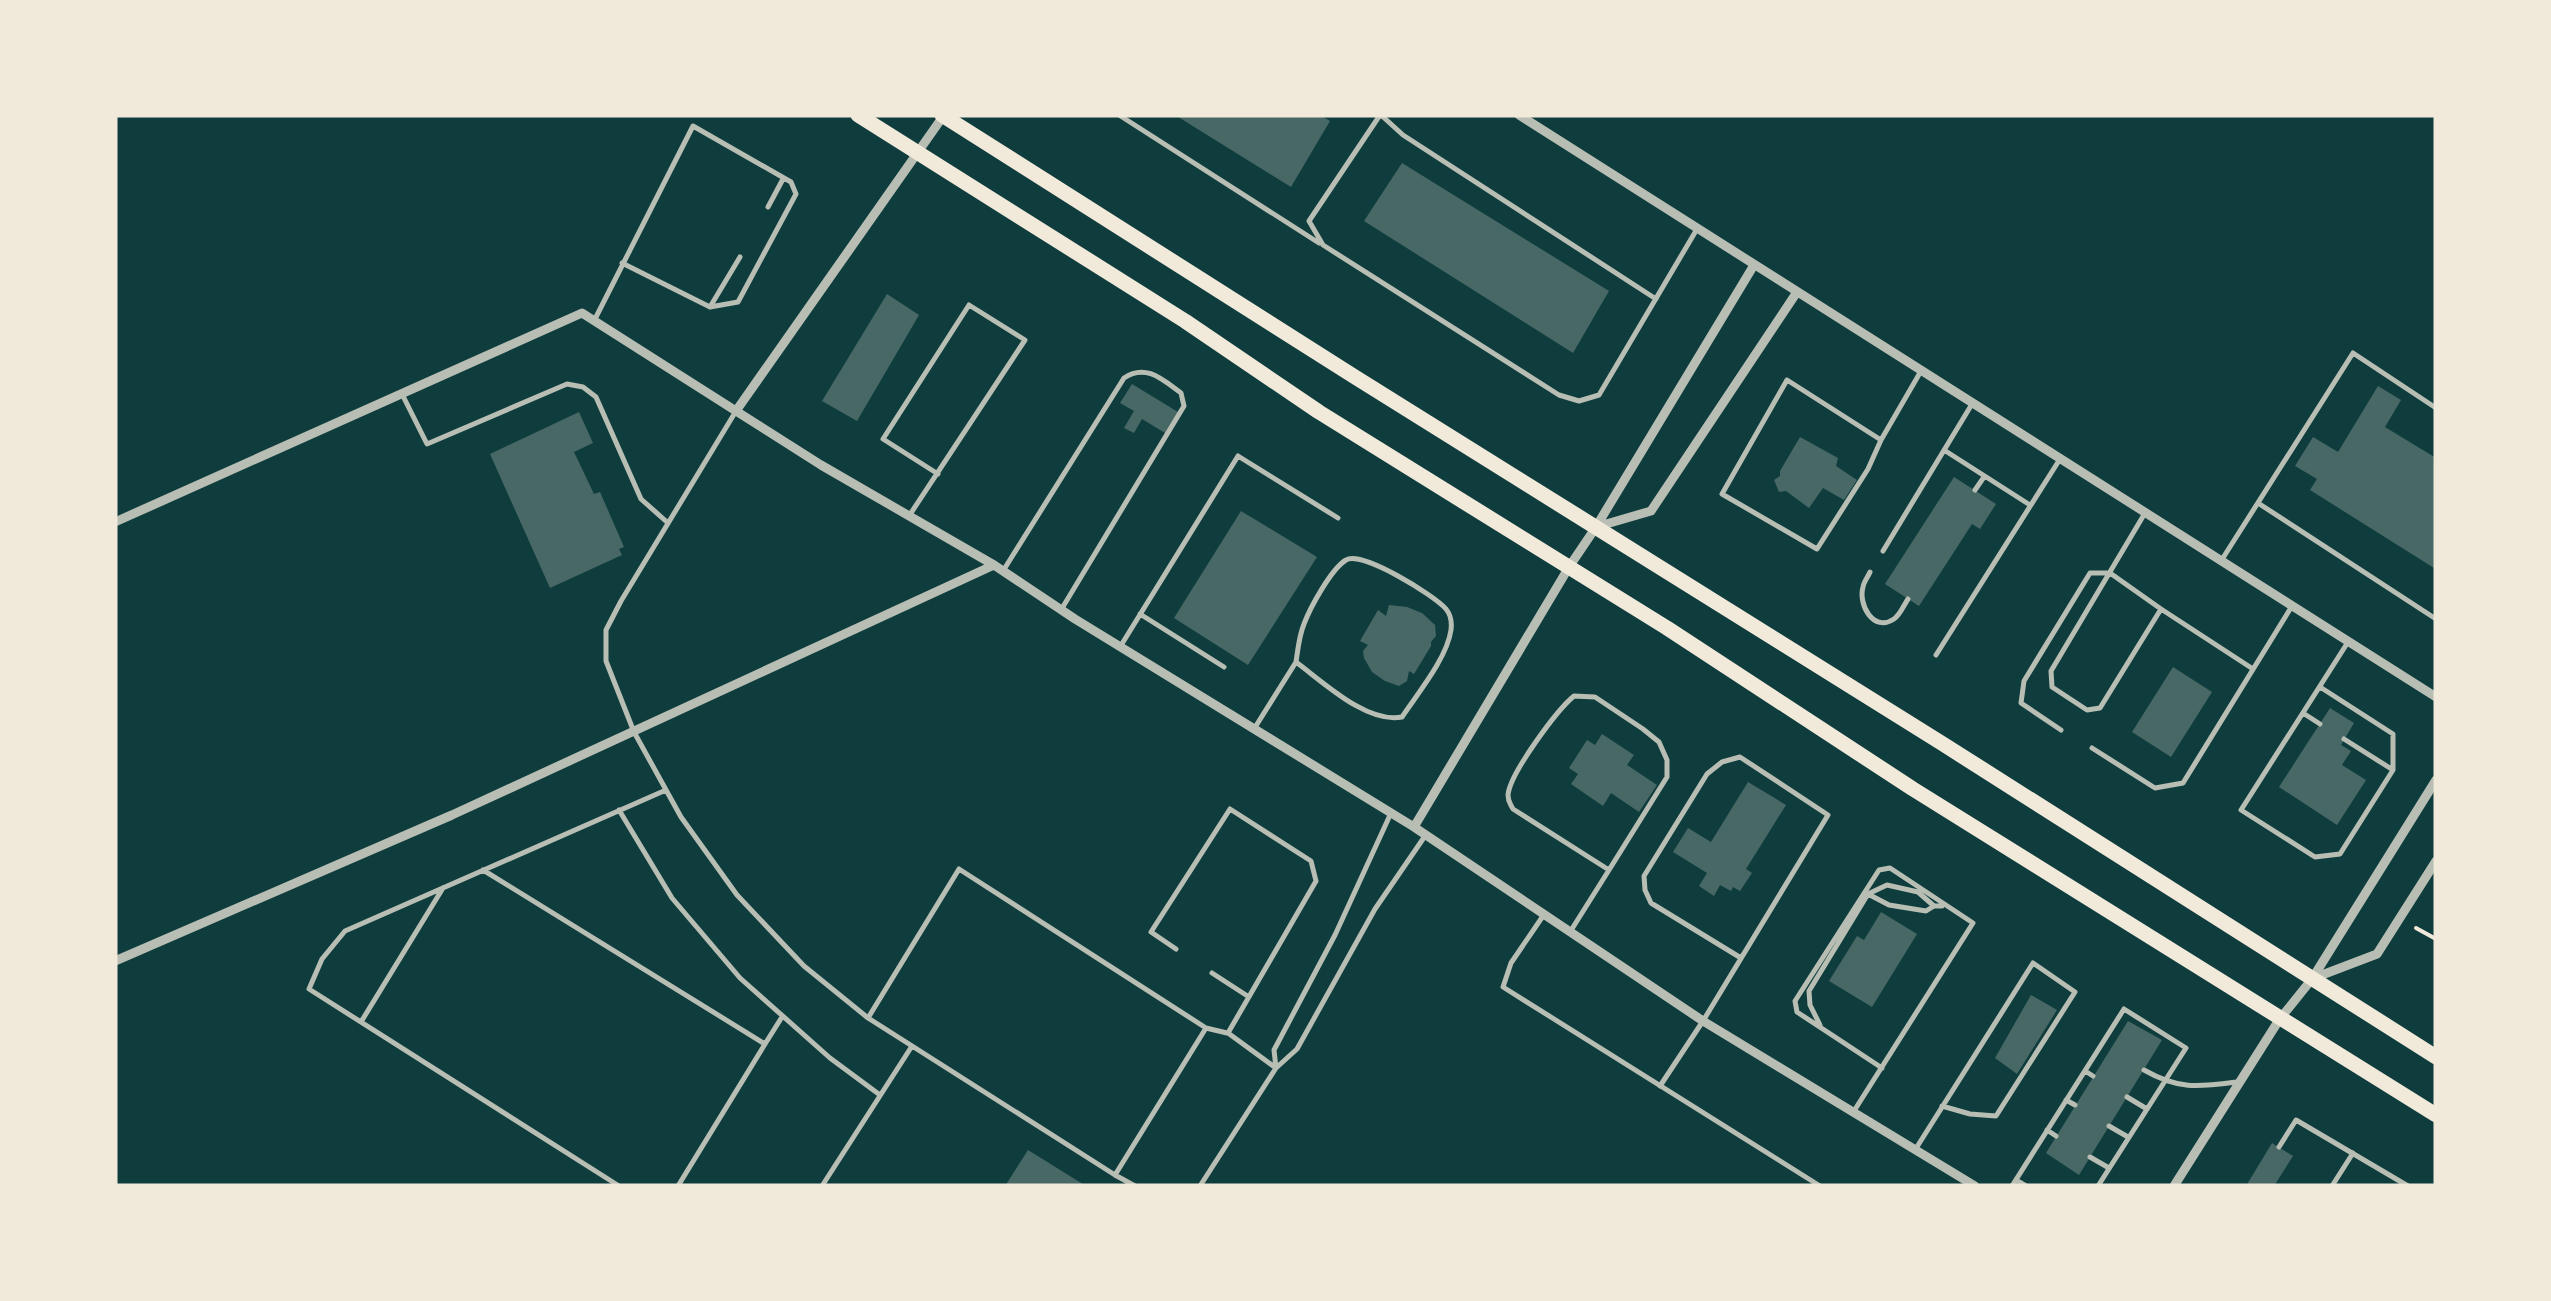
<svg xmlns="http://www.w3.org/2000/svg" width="2551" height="1301" font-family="Spectral,serif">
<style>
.building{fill:#486865}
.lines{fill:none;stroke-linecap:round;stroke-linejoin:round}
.path{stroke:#f1e9da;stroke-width:4}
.service{stroke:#b8beb3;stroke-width:5}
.minor{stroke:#b8beb3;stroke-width:9}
.primary{stroke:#f1e9da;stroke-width:15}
</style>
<rect width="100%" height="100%" fill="#0f3d3e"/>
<!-- building -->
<path class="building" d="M1175,115H1320L1330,121L1291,187Z
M1402,163L1609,291L1573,353L1364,221Z
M887,294L919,315L857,421L822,401Z
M1132,384L1178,412L1165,433L1142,419L1134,433L1124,428L1134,411L1120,403Z
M2378,386L2401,400L2385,427L2436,458V564L2434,568L2310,490L2317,479L2295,466L2313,437L2338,452Z
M579,412L593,443L574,452L594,494L600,492L624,547L619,549L622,555L550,588L490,454Z
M1800,437L1838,458L1836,466L1857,480L1844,500L1823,488L1809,508L1786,491L1779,492L1774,480L1780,476V471Z
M1954,477L1996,504L1980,529L1972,524L1919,606L1885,584Z
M1241,511L1317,557L1248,665L1174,618Z
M1389,605L1407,607L1422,613L1435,625L1436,636L1431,642V646L1414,674L1409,671L1407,681L1399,686L1385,681L1372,672L1364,658L1363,651L1368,645L1360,641L1378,610L1386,616Z
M2173,667L2212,692L2171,757L2132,732Z
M2330,708L2354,723L2341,745L2351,751L2342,765L2366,780L2337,825L2279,787Z
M1602,734L1634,755L1627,765L1657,785L1639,812L1611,793L1603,806L1571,784L1578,774L1569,768L1587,740L1595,745Z
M1748,782L1786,805L1746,869L1752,873L1740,891L1733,887L1731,891L1720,885L1714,896L1699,886L1707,873L1673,852L1688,828L1711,842Z
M1881,912L1917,934L1872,1007L1829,981L1857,936L1864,940Z
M2031,995L2057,1010L2017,1074L1995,1058Z
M2128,1021L2162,1040L2079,1175L2046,1153Z
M2272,1143L2293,1156L2274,1186H2246Z
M1028,1150L1086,1186H1005Z"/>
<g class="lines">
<!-- path -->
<path class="path" d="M2416,928L2436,939"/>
<!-- service -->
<path class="service" d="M1119,115L1319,243
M1380,115L1309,221L1323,245L1559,395L1579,401L1599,395L1697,229
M1381,115L1403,135L1656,299
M768,207L783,179
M710,307L740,257
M594,321L693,126L791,182L796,194L738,302L710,307L622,263
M403,396L427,444L567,384L583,387L596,397L641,499L668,523
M736,411L621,601L606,630V661L634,732L681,817L737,895L804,966L868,1018
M1881,440L1868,469L1817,549L1722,494L1787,380L1881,440L1921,371
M1944,450L2030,505
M1975,490L1984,477
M2258,503L2436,619
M909,516L1025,340L969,305L883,439L938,474
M1883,551L1972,404
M2221,561L2353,353L2436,408
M1003,571L1124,378C1146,363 1163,380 1181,393L1184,406L1061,610
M1870,572C1868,577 1864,581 1863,587C1858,604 1873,633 1894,619C1900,615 1904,605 1908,599
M2161,609L2253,669
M1140,614L1224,667
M1120,647L1238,456L1338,518
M1936,655L2060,459
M2320,687L2393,734V770L2340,854L2315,857L2241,810L2348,642
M2303,713L2320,724
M1254,729L1296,662C1323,682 1367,724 1402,717C1418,693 1447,658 1451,630C1452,622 1451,615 1446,609C1434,595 1361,550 1346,560C1331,569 1310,608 1304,624C1299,636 1298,649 1296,662
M2061,730L2021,703L2024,681L2090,573H2110L2161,609L2100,708L2087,710L2052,687L2051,671L2145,513
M2344,739L2393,770
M2092,748L2155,788L2183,783L2292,606
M619,810L672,898L740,978L830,1058L880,1095
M483,870L765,1044L678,1186
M1870,893L1887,885L1918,892L1934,906
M1543,916L1511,963L1503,987L1820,1186
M1570,932L1609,870L1513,809C1510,803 1508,802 1508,795C1510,773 1557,710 1574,696L1595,697L1643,729L1659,742L1667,760V777L1609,870
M1176,949L1151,932L1230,809L1311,861L1316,881L1228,1033L1276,1068
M1212,973L1249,997
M361,1022L443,888
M1820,1025L1810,1005L1809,991L1868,894L1889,905L1926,911L1934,906H1942
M1206,1028L1227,1033
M765,1044L782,1017
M1276,1068L1274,1050L1335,935L1391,813
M2144,1070C2179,1090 2198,1087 2237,1082
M2085,1071L2093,1076
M1660,1086L1703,1021L1828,815L1740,757L1722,762L1707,774L1644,876L1645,890L1651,903L1741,958
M2127,1097L2147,1109
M2066,1100L2075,1105
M1854,1111L1973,923L1890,868L1879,870L1795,1001L1797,1012L1882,1068
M2109,1126L2128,1137
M2047,1130L2056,1136
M2279,1147L2296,1120L2408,1186
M1915,1150L2033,963L2075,992L1996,1116L1970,1114L1942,1106
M2090,1157L2109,1168
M1115,1175L1206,1028L959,869L868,1018L1115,1175L1135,1186
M2016,1180L2026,1186
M619,1186L309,989L322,959L345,931L666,790
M822,1186L912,1046
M1200,1186L1276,1068L1297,1049L1375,909L1425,836
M2012,1186L2124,1009L2186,1048L2098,1186
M2332,1186L2353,1153"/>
<!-- minor -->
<path class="minor" d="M1519,115L2436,697
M736,411L821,465L994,565L1075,619L1414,827L1703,1021L1975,1186
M115,522L582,313L736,411L944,115
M1596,527L1651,511L1797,292
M1414,827L1569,567L1596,527L1754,265
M115,961L452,815L994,565
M2314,978L2377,954L2436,861
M2174,1186L2279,1020L2312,979L2436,780"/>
<!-- primary -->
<path class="primary" d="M858,115L1185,321L1319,412L1667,628L1913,789L2436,1115
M942,115L1355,377L1943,744L2436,1057"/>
</g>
<!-- border -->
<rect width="2551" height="1301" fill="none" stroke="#f1e9da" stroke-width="235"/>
</svg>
